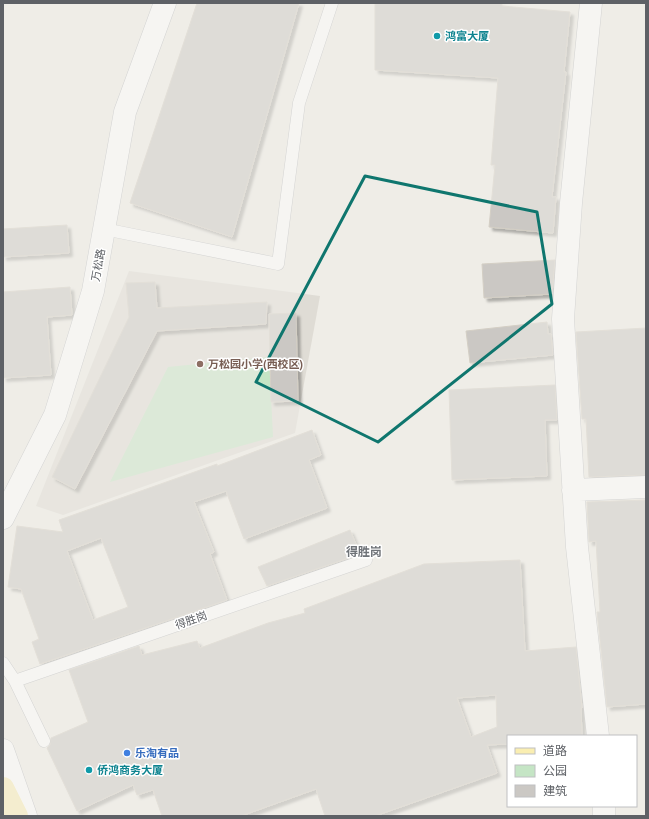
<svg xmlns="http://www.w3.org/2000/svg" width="649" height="819" font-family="'PT Sans','Noto Sans SC',sans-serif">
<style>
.education{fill:#dfdcd5}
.green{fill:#c5e5c5}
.building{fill:#cbc8c4;stroke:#d4cfc5;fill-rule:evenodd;filter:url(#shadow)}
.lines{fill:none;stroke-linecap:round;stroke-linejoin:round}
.lane-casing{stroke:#b4b6ba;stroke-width:13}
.street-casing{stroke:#b4b6ba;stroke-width:23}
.secondary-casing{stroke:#b3b5ba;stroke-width:23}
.primary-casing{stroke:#e9c466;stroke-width:23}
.lane{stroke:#fff;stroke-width:12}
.street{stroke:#fff;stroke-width:22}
.secondary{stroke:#fff;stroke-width:22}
.primary{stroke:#faeeb1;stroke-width:22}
.marked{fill:none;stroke:#0f766e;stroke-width:3;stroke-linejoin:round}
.culture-dot{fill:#0f9aa8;stroke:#fff;stroke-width:1.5}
.education-dot{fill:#8d6e63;stroke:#fff;stroke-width:1.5}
.shop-dot{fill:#3f7fe0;stroke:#fff;stroke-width:1.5}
.labels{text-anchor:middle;stroke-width:3;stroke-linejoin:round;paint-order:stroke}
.culture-label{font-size:11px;font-weight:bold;fill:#0d838f;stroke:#fff;text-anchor:start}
.street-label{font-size:11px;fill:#5e6166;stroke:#fff}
.education-label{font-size:11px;font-weight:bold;fill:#785e54;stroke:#fff;text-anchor:start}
.shop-label{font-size:11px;font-weight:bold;fill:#366cbe;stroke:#fff;text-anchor:start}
.neighbourhood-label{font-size:12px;font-weight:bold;fill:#6f7378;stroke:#fff}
</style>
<defs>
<filter id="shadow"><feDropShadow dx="3.5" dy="3.5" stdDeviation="1" flood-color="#0004"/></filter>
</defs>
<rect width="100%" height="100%" fill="#efede7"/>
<!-- education -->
<path class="education" d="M129,271L320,296L295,433L63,515L36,506Z"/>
<!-- green -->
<path class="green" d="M269,357L273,437L110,482L168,367Z"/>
<!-- building -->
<path class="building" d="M197,3H299L232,237L130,203Z
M375,3H502V6L570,12L564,72H566L552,197H556L553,233L489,227L495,165H491L498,78L375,70Z
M67,225L69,253L3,257V229Z
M555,260L552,294L484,298L482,264Z
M155,282L157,308L267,302L266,324L157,331L75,489L52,477L129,317L126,283Z
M70,287L72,315L47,317L51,375L3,378V292Z
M296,313L298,401L271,402L269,314Z
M547,322L548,334H551L553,355L470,363L466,331Z
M646,328V475L589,477L586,419H582L576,332Z
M555,385L557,420H545L547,476L452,480L449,390Z
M312,430L321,455L309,460L327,508L244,539L226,491L194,502L214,552L210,554L227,600L40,664L32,642L39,639L21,589L8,587L17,526L63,532L59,520L217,464V466ZM101,538L128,607L93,620L67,551Z
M646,500V704L607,707L597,612H600L596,541L589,542L587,502Z
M350,530L360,554L267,586L258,567Z
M520,560L525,651L576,647L582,708H581L582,736H508V744L487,745L497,773L375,816H325L316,789L241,816H162L153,790L137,795L133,785L77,811L47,748L50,745L51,738L88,722L69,670L139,646L142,655L197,641L200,648L268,623L305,613L304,609L424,564ZM496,695L497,727L471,737L457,698Z"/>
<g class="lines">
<!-- lane casing -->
<g class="lane-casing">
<path id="lane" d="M104,229L278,264L299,103L332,3
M3,663L15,681L44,741
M15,681L366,560"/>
</g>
<!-- street casing -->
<g class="street-casing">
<path id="street" d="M591,3L571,203L563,319L577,547L598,736
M573,490L646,487
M3,750L26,816
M604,806V816"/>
</g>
<!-- secondary casing -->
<g class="secondary-casing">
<path id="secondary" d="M3,518L55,415L93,291L125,112L165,3"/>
</g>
<!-- primary casing -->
<g class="primary-casing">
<path id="primary" d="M3,788L17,816"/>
</g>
<!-- lane -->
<use href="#lane" class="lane"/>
<!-- street -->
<use href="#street" class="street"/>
<!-- secondary -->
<use href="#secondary" class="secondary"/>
<!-- primary -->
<use href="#primary" class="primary"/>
</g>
<!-- marked area -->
<path d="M0 0H649V819H0ZM365,176L537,212L552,304L378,442L256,382Z" fill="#efede7" fill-opacity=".55" fill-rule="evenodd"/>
<path class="marked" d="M365,176L537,212L552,304L378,442L256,382Z"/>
<!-- markers -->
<g class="culture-dot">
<circle cx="437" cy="36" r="4"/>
<circle cx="89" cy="770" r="4"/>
</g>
<circle class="education-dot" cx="200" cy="364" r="4"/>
<circle class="shop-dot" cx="127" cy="753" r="4"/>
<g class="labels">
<!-- culture labels -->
<g class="culture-label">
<text x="445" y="40">鸿富大厦</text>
<text x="97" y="774">侨鸿商务大厦</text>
</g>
<!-- street labels -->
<g class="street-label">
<text transform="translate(98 265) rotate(-80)" y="4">万松路</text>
<text transform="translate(191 620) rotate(-19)" y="4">得胜岗</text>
</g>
<!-- education labels -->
<g class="education-label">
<text x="208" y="368">万松园小学(西校区)</text>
</g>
<!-- shop labels -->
<g class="shop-label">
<text x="135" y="757">乐淘有品</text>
</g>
<!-- neighbourhood labels -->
<g class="neighbourhood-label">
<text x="364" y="556">得胜岗</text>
</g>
</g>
<!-- border -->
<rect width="649" height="819" fill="none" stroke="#5e6166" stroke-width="8"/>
<!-- legend -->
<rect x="507" y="735" width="130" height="72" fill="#ffffff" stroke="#bfc0c2"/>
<rect x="515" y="748" width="20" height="6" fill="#faeeb1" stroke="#bfc0c2"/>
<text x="543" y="755" font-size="12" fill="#5e6166">道路</text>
<rect x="515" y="765" width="20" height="12" fill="#c5e5c5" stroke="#bfc0c2"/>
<text x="543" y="775" font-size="12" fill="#5e6166">公园</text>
<rect x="515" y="785" width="20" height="12" fill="#cbc8c4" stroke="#bfc0c2"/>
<text x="543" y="795" font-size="12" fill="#5e6166">建筑</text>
</svg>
